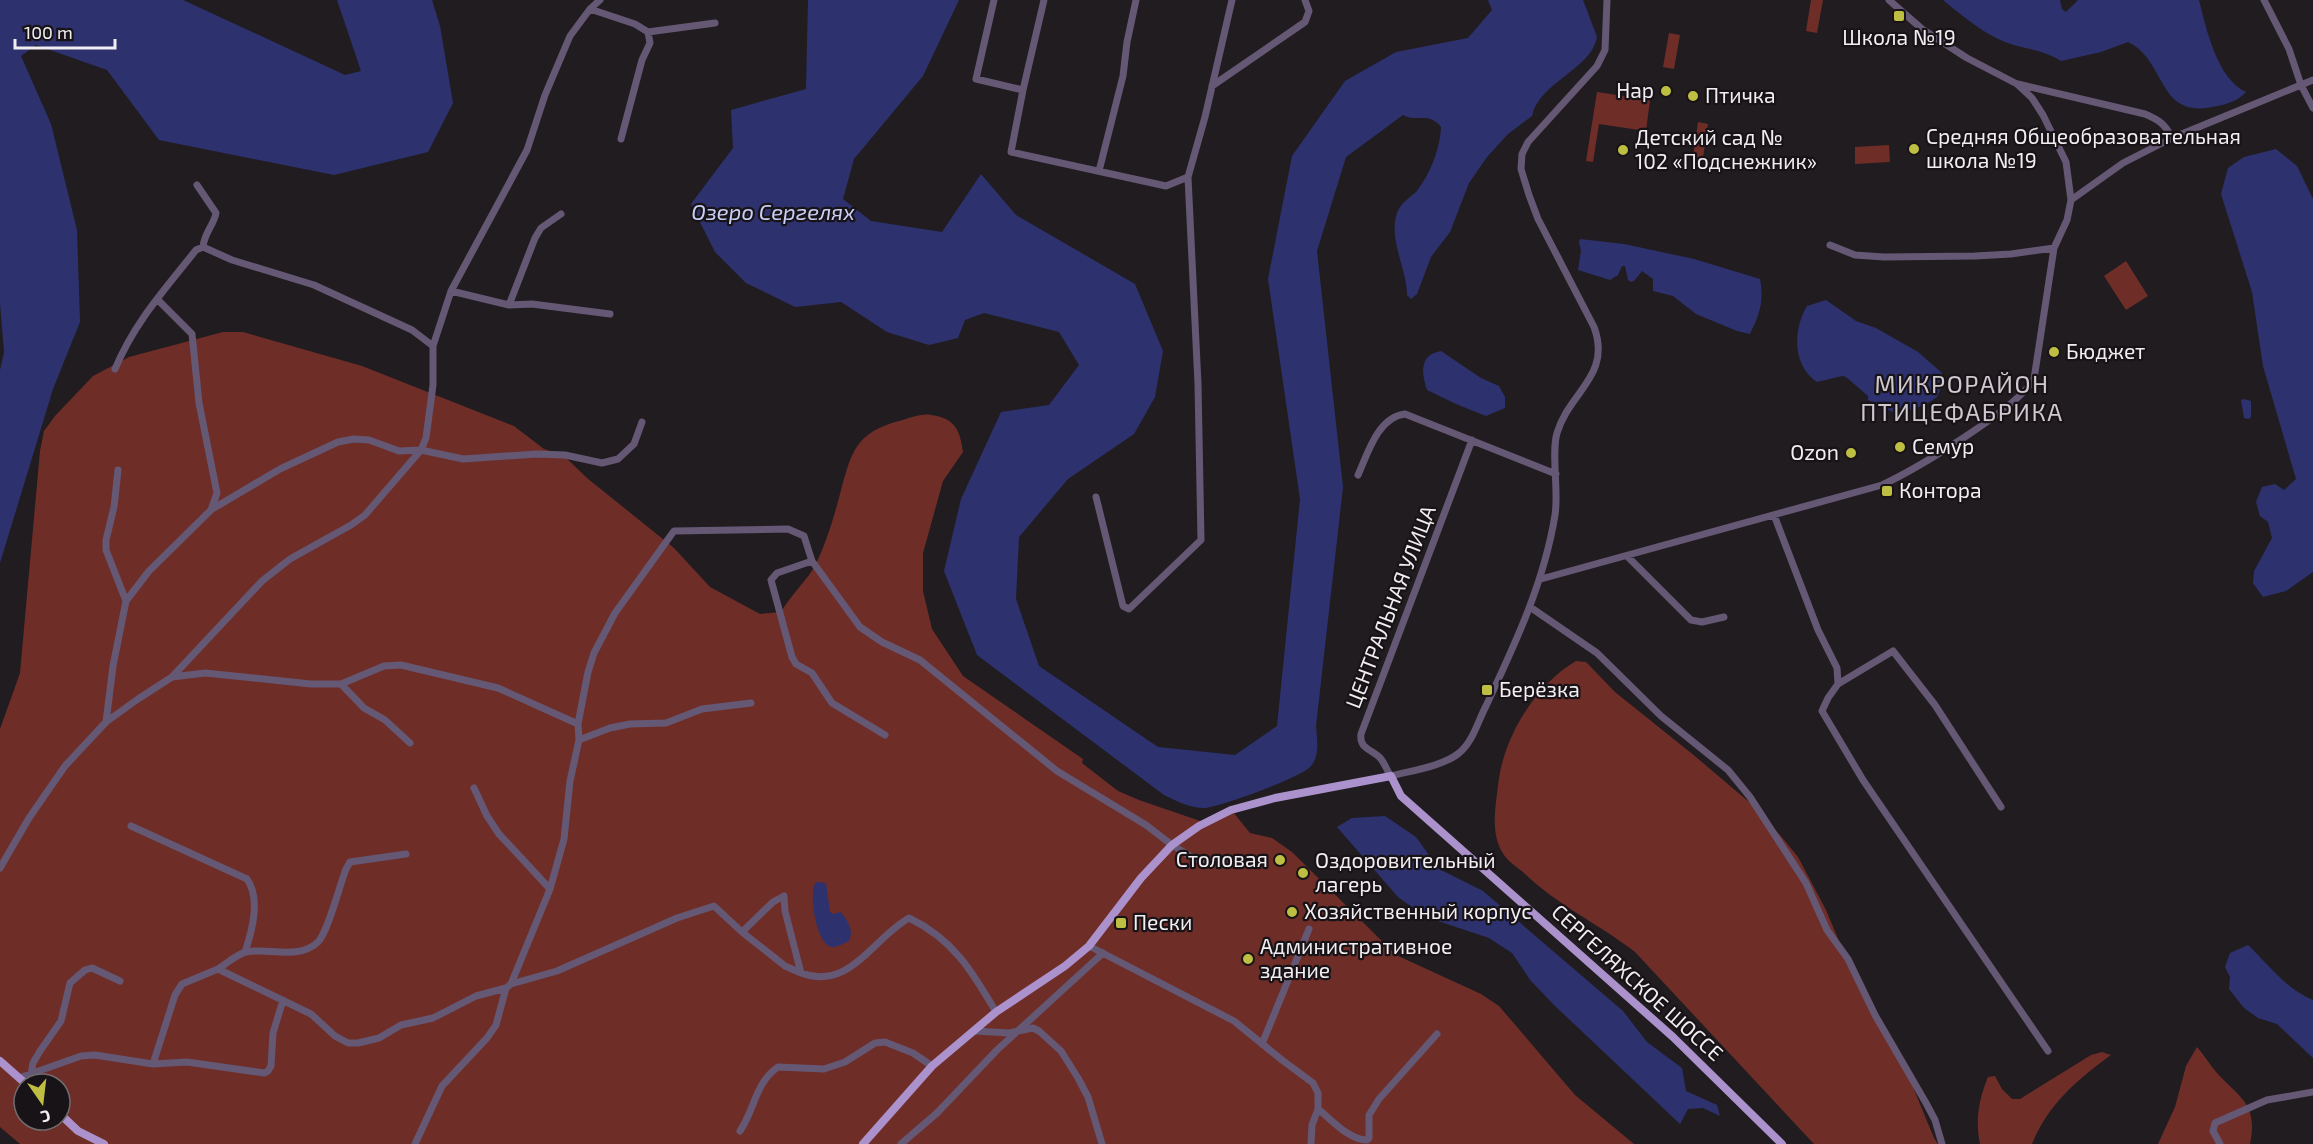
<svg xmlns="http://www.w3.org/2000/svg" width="2313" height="1144" font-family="'Exo 2',sans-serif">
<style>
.green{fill:#6f2d28;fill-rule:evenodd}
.water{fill:#2d326f}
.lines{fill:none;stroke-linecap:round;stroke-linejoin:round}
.minor{stroke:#645874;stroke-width:7}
.major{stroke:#ab92cc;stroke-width:8}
.poi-dot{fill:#bebf42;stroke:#181317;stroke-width:2}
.labels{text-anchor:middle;stroke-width:4.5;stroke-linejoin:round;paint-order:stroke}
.poi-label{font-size:21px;fill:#f1eef1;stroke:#181317;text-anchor:start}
.street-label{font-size:21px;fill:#f1eef1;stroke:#181317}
.water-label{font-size:22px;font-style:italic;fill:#c8cff5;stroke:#181317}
.quarter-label{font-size:24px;letter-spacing:1.5px;fill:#cfc8ce;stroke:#181317}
</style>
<rect width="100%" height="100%" fill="#211c20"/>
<!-- green -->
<path class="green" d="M1811,0H1823L1817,33L1806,31Z
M1669,33L1680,35L1674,69L1663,67Z
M1597,92L1650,100L1646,131L1599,124L1593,162L1586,161Z
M1698,122L1708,124L1703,158L1693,157Z
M1889,145L1890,162L1855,164V147Z
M2126,261L2148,296L2126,310L2104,276Z
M223,332H243L362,366L514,426L544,449L563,455L587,478L674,548L710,587L760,614L781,612C790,596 809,578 816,564C826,543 834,517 840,494C851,454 854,433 899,421C908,419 921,413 931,415C955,418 960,430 963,452L943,481L923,553V591L932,629L963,676L1083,759L1082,763L1118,791L1139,800L1206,823L1233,812L1250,833L1272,838L1292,852L1396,955L1481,994L1499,1006L1575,1095L1634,1144H20L0,1127V729L20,673L40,451L44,431L55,416L93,376L129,357ZM24,1084H60V1120H24Z
M1576,661L1586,662L1615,692L1696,757L1749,802L1780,835L1798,857L1826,910L1841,946L1908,1075L1934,1138L1938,1144H1814L1635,952C1599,924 1557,905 1524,873C1517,867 1509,862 1504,855C1493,839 1494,819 1496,802C1498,787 1499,771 1504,757C1515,720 1543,680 1576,661Z
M2197,1047C2204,1055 2210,1065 2217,1073C2241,1099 2258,1104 2250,1144H2158L2175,1107L2186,1066Z
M2102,1052L2111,1055C2076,1081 2049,1103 2032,1144H1980C1975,1120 1979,1099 1988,1077L1995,1076L2002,1089L2012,1099H2020L2091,1055Z"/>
<!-- water -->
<path class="water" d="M0,0H183L345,75L361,71L337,0H432L440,26L453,103L428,152L334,175L159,140L107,70L36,45L21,56L51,124L77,230L80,322L53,389L0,563V370L4,352L0,303Z
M808,0H959L923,76L854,159L843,199L871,221L942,232L981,174L1016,215L1135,284L1163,351L1155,397L1134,434L1068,479L1019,537L1016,599L1039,666L1158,747L1235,755L1277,726L1300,499L1268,279L1292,156L1345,81L1396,52L1468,38L1492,10L1488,0H1583L1597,37C1591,70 1539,82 1532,116L1508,134L1487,157L1469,183L1450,232L1431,257L1417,294L1411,299L1407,295C1407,268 1388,240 1397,213C1400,204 1409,198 1416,192C1430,175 1440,149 1441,127C1429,111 1416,123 1403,115L1346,157L1317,251L1343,487L1316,726C1317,740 1320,755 1311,766C1303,777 1219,807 1204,808C1190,808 1176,801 1164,795L977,655L944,571L961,499L1001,412L1049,405L1079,365L1059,332L984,313L965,320L958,338L929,345L887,332L841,302L795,307L746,283L715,252L691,204L733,148L731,110L806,89Z
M1943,0H2060L2062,9L2066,12L2078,0H2199C2206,28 2217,79 2246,92C2239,100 2228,104 2217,106C2156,121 2168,61 2128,42L2101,52L2061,61C2044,50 2024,49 2005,42C1984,34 1960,14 1943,0Z
M2276,149L2297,166L2313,199V572L2286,591L2263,597L2253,583L2254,571L2272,538L2268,522L2260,516L2256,502L2262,487L2275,484L2284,490L2296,479L2263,366L2252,292L2221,194L2228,168L2244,157Z
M1580,239L1624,244L1694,259L1760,279C1764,302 1760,313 1750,334L1737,331L1696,314L1673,296L1653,291V279L1642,271L1634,281L1631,282L1628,280L1625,266H1622L1618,275L1610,280L1578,270L1581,251L1579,242Z
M1826,300L1856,321L1876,328L1918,352L1942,373L1941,388L1937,397L1925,405L1897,414L1868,400V396L1846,377L1842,376L1817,382C1792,366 1793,329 1807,306Z
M1441,351L1481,378L1499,386L1505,397V408L1486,416L1456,404L1427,390C1422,375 1418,355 1441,351Z
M2244,399L2251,401V417L2249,419L2244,418L2241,400Z
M1385,816L1416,837L1439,869L1483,891L1623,1011L1647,1042L1682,1068L1686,1091L1717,1105L1720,1116L1703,1108L1688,1109L1680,1124L1554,1005L1531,981L1512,953L1489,938L1426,917L1398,897L1337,827L1352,818Z
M816,882L826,883L830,912L833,914L841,912C848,922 854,929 849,941C845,943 835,948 831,947C816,943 808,893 816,882Z
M2248,945C2269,965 2286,989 2313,1000V1058L2277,1024L2258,1018L2244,1008L2229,989L2230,977L2225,967L2230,953Z"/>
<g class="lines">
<!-- minor -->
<path class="minor" d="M994,0L976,79L1023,90
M1044,0L1023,90L1011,152L1166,186L1188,177
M2264,0L2289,49L2301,85L2313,108
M590,9L635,24L648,32L715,23
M2018,84L2145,114C2159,120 2165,124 2172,138
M1212,86L1305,22L1309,11L1305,0
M621,139L642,60L650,43L648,32
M1099,171L1123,76L1127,42L1136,0
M197,185L216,213C214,225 204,233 203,247
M2071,200L2123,163L2172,138L2313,80
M1830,245L1855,255L1884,257L1975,256L2011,254L2054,248
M451,291L509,305L532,304L610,314
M509,305L535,238L541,228L561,214
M115,369C133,326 159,296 188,260L196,250L203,247L232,260L314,285L412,330L433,346
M1472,440L1361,734C1359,750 1373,749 1381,759C1385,764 1387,771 1391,776C1410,771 1444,766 1459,753C1473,742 1478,721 1486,706C1515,644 1544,583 1555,515C1559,492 1551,453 1557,433C1569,392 1612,376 1594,327L1538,219L1529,195L1521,169L1522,154L1528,142L1597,66L1605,50L1607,0
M118,470L114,507L106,540V550L126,601L149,571L211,510L217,493L199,403L192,334L157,299
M1358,475C1368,453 1378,417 1405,414L1556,474
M1096,497L1123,606L1129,609L1201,540L1198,384L1188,177L1205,117L1232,0
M214,508L280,469L338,442L354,439L369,440L399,451L421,450L463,459L537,454L565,455L602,463L618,459L634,444L642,422
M1774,515L1818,630L1837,668L1838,684L1828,698L1822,711L1863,780L2048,1051
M1628,557L1691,620L1702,622L1724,617
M812,561L777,573L771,580L792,657L796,664L812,673L832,703L885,735
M1541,579L1882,485C1916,469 2017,409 2034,379L2054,248L2067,220L2071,200L2066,162L2043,115L2032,98L2017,84L1967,58L1922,29L1889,0
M1530,607L1597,653L1661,716L1728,770L1750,797L1806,883L1827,930L1848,959L1875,1015L1926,1103L1935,1120L1942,1144
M172,677L205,673L311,684H341L384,666L401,665L498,688L578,724
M341,684L364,708L385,720L410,743
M1838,684L1893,651L1935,705L2001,807
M106,722L113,666L126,601
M579,740L610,728L630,724L666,723L702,709L751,703
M474,788L487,816L499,834L550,889
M131,826L247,879C261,899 252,931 245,952
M0,868L29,818L65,766L106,722L138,699L172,677L262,581L290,559L351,525L365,515L421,450L426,438L433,385V346L451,291L527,150L545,95L570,36L590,9L600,0
M1089,946L1234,1021L1282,1060L1313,1083L1318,1093V1109L1312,1125L1311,1144
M218,969C226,964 237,954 246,952C267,947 298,961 318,942C328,932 340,884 346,869L350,862L406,854
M801,973L785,966L742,932L773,902L784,896L785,911L801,973C850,991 872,939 909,918C953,939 972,971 996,1012
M511,984L557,971L677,918L714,906L742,932
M975,1031L1009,1033L1033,1028L1039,1031L1061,1051L1078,1078L1088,1097L1102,1144
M1262,1044L1309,929
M153,1064L175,995L182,984L218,969L311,1014L335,1036L348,1043H358L379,1038L401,1025L433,1018L476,996L506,988
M31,1075L33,1063L40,1051L61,1021L70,983L85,970L92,968L120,981
M19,1078L81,1056L95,1055L153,1064L187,1062L264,1073L268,1071L271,1066L273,1033L283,1000
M1318,1109C1332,1120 1349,1140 1367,1140L1369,1138V1115L1379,1099L1437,1034
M740,1131C755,1109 755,1083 778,1067L824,1069L845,1062L875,1043L885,1042L913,1053L932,1066
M415,1144L442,1086L487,1038L496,1025L506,988L511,984L550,889L564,839L570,781L579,740L578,724L588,672L594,653L615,613L674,531L788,529L804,536L812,561L860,627L882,642L920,660L1057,771L1146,825L1172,845L1195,859L1213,864
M901,1144L937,1113L997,1050L1103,953
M2220,1144L2213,1131L2215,1123L2267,1100L2313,1092"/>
<!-- major -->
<path class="major" d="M0,1061L26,1084
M60,1114L78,1131L104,1144
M863,1144L932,1066L996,1012L1065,966L1089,946L1141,878L1172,845L1199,826L1231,810L1275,798L1391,776L1401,796L1673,1037L1782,1144"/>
</g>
<!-- markers -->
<g class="poi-dot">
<rect x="1893" y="10" width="12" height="12" rx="3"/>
<circle cx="1666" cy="91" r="6"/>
<circle cx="1693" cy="96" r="6"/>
<circle cx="1914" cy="149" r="6"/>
<circle cx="1623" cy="150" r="6"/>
<circle cx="2054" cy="352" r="6"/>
<circle cx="1900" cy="447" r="6"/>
<circle cx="1851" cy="453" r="6"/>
<rect x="1881" y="485" width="12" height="12" rx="3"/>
<rect x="1481" y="684" width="12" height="12" rx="3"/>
<circle cx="1280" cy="860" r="6"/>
<circle cx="1303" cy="873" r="6"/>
<circle cx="1292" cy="912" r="6"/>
<rect x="1115" y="917" width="12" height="12" rx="3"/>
<circle cx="1248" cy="959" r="6"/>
</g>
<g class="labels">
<!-- poi labels -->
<g class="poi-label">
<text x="1899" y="45" text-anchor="middle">Школа №19</text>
<text x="1654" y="98" text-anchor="end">Нар</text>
<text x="1705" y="103">Птичка</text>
<text x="1926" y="144">Средняя Общеобразовательная<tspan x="1926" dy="24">школа №19</tspan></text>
<text x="1635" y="145">Детский сад №<tspan x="1635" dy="24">102 «Подснежник»</tspan></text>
<text x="2066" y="359">Бюджет</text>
<text x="1912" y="454">Семур</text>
<text x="1839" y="460" text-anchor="end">Ozon</text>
<text x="1899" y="498">Контора</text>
<text x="1499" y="697">Берёзка</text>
<text x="1268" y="867" text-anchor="end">Столовая</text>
<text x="1315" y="868">Оздоровительный<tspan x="1315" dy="24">лагерь</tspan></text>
<text x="1304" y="919">Хозяйственный корпус</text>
<text x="1133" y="930">Пески</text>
<text x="1260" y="954">Административное<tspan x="1260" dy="24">здание</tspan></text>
</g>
<!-- street labels -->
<g class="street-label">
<text transform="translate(1391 607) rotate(-69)" y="7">ЦЕНТРАЛЬНАЯ УЛИЦА</text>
<text transform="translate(1637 983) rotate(42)" y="7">СЕРГЕЛЯХСКОЕ ШОССЕ</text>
</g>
<!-- water labels -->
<g class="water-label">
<text x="773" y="220">Озеро Сергелях</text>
</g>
<!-- quarter labels -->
<g class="quarter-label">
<text x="1962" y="393">МИКРОРАЙОН<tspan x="1962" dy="28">ПТИЦЕФАБРИКА</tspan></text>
</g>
</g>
<!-- north arrow -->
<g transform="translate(42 1102) rotate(166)"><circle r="28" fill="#181317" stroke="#6f6b6e" stroke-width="1.5"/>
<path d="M0-4.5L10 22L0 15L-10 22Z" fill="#bebf42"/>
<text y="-9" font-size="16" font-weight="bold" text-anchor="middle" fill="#f1eef1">С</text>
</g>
<!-- scale -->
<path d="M15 39v9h100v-9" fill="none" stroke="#f1eef1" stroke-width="3"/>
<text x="24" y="39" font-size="18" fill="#f1eef1" stroke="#181317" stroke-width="4.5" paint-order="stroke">100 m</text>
</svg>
